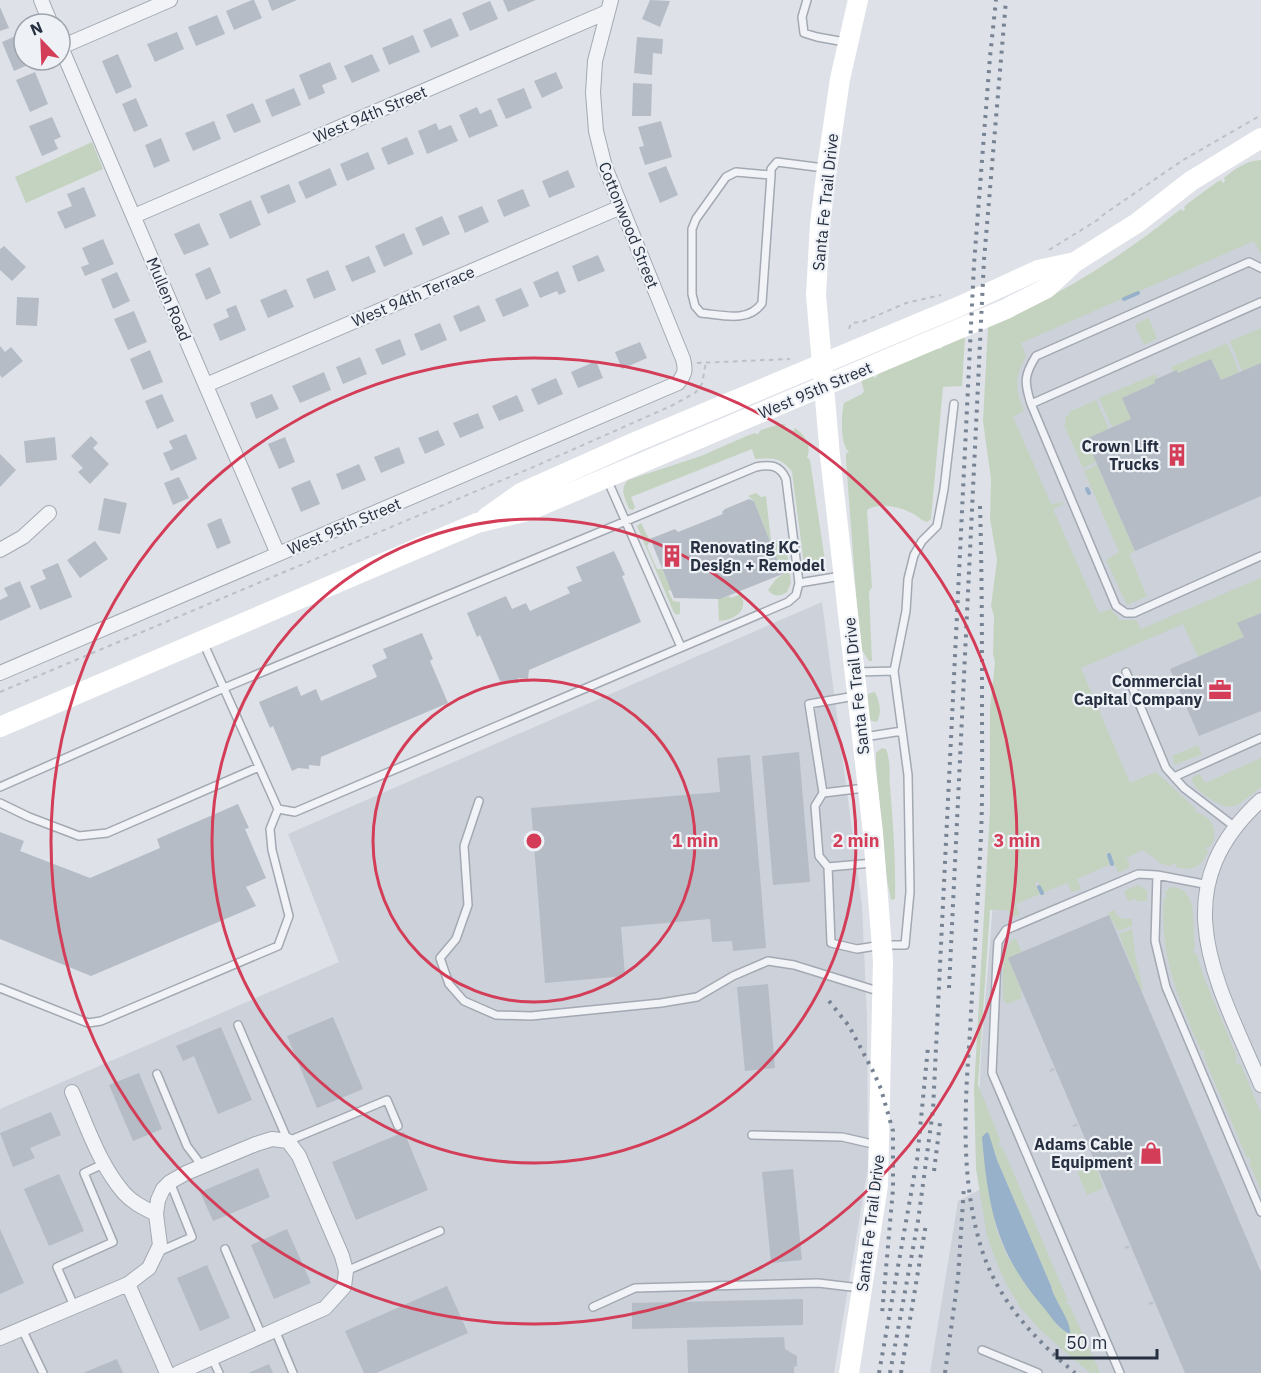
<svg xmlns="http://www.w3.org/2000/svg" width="1261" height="1373" font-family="'IBM Plex Sans',sans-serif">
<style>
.built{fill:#ccd1da}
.green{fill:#c4d3bf;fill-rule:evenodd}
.water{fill:#97b1ca}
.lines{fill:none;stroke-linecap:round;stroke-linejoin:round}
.stream{stroke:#97b1ca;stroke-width:4}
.building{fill:#b5bcc5}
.service-casing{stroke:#a3a9b2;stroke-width:10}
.minor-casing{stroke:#a3a9b2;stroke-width:16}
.path{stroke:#bcc0c7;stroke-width:2;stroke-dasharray:4.5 4.5;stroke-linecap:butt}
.service{stroke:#f1f3f7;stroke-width:7}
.minor{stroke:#f1f3f7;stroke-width:14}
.secondary{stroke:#fff;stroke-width:20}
.rail{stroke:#778293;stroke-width:4;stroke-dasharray:3 6;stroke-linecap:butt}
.ring{fill:none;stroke:#d33d57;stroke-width:3}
.labels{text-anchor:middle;stroke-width:4.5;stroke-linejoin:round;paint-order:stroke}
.street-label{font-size:16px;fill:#273040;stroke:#eef1f6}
.poi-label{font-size:16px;font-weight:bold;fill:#273040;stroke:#eef1f6;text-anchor:end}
.centre{fill:#d33d57;stroke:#eef1f6;stroke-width:3}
.ring-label{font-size:18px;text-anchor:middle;font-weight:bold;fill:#d33d57;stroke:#eef1f6;stroke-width:4.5;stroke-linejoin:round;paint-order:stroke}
</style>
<rect width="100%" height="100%" fill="#dee2e8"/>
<!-- built -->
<path class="built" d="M1261,167V1373H930L958,1201L981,1189L979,1105L981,1053L999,830L1007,333Z
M822,602L862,906L867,1016L868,1167L834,1373H0V1109L339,962L288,834Z"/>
<!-- green -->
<path class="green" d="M92,142L103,169L26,203L15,177Z
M1261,160V254L1254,241L1021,343L1026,356C1014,379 1015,387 1024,411L1013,417L1051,504L1063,502V504L1053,509L1099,613L1111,609L1120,620H1136L1141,629L1261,578V613L1238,623L1244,637L1198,657L1183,624L1081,668L1130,783L1156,772L1196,809L1195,812C1210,815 1221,830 1210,847L1207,846L1206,849L1208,851C1201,868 1193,871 1176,867V864H1173L1172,866L1162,864L1143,850L1126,858L1129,862V868L1118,873L1110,853L1107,852L1106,855L1111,864L1077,879L1081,889L1072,892L1067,883L1043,893L1038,881L1035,883L1040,894L1016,904L1019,915L1012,917L1007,910H990L978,1085L1001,1142L998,1144L1000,1147L1002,1146L1068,1301L1065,1302L1067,1305L1069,1304L1100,1373H1096L1090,1360L1095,1373H1090L1040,1330L1021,1308L1008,1287L998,1266L987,1236L976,1169L974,1089L990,810V708L995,663L993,654L994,616L991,606L997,560L990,519L991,479L983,421L988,327C1056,297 1119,259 1177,212L1181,209L1183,211L1185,209L1184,207L1187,204L1217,182L1221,180L1223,183L1225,181L1224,178C1234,169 1248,160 1261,160ZM995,1151L997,1160L1051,1286C1054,1303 1070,1317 1070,1334L1049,1314L1007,1256L996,1229L985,1165Z
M1147,318L1149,319L1157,338L1144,345L1135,325Z
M1261,328V363L1242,371L1230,341Z
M965,337L962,386L943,387L931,519L927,522L922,520C910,509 882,500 867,510L872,587L869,592L872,661H869L860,647L846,460V453L849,452C840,445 841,416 844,403L862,394L864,391L861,380L873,376L875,378L879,373L938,348L941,349L943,345Z
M1227,343L1239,372L1221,380L1211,359L1178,373L1173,372L1171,367Z
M1156,374L1158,379L1154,380L1155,383L1122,398L1131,419L1112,427L1099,398Z
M1096,400L1109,429L1086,439L1096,462L1083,468L1064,425L1066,423L1065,417L1069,415V412Z
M780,424H785L784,429L793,431L795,428C805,434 812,447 807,457L810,460L825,561L820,571H809L804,564L792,472C782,457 771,458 755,459L752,449L631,497L635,507L633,510L629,509C625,498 619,489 628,480L701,456L749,435L756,433L757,435L761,430Z
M1097,465L1135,551L1129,554L1147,596L1127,605L1106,560L1119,552L1084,471Z
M756,493L761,497L766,496L771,541L783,540L786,544L791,583L787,592C781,597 773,597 768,590L775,580L783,574L754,501L748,496Z
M641,523L649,539L653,537L647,546L657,569H662L671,590L668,591L673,601L680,602V613L678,615L674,613L637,526Z
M741,594C749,611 734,620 719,621L718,599L729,596L731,598Z
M875,692C880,702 882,712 877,722L869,720L866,696L870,693Z
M1198,745L1202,754L1175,765L1172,756Z
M882,748L886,749C891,762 889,773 890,786C893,824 896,861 895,899L891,900L887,880L876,767V753Z
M1261,758V787C1239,803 1235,816 1209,798C1202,793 1196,789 1192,781L1194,776L1200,774L1205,783Z
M1138,885L1147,890V901H1136V899L1128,901L1124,891Z
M1171,887C1199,887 1192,927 1195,945L1193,952L1197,955L1204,978L1236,1054L1237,1059L1235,1061L1236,1063L1241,1065L1261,1113V1191L1249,1162L1251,1161L1250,1157L1247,1158L1203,1055L1205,1053L1204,1050L1201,1051C1178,996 1160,959 1164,898H1167L1165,892Z
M1114,910C1118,920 1123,919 1132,919V926L1118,931L1108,913Z
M1132,929L1135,955L1143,989L1141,990L1119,934Z
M1015,938L1022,952L1008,959L1022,991L1020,992L1022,998L1007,1004L1003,999C1004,980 999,950 1015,938Z
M1096,1165L1103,1188L1087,1195L1077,1172Z"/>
<!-- water -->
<path class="water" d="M987,1132L989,1134L997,1160L1051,1286C1054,1301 1072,1321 1070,1334C1060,1330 1051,1317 1044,1308C996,1253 988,1207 982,1137Z"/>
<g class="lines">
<!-- stream -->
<path class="stream" d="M1124,299L1138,293
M1087,489L1089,493
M1109,855L1112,864
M1039,887L1042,893"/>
</g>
<!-- building -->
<path class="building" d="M252,0H254L262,18L234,30L226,11Z
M268,0H297L272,11Z
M503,0H536L508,12Z
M650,0L670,1L660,27L642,19Z
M490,1L498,19L470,31L462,13Z
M0,7L9,28L0,31Z
M217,15L225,34L196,46L188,27Z
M451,18L459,36L431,48L423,30Z
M177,32L184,49L155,62L147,44Z
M18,35L24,49V60H28L30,64L14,71L2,42Z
M413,35L420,52L389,65L382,48Z
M637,37L663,39L662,54L653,53L652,75L634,73Z
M118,54L132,87L116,94L102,61Z
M372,54L380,71L352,83L344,66Z
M330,62L337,79L322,85L325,93L309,100L299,75Z
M35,72L48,104L30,112L16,80Z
M556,72L563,88L542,98L534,81Z
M633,83L652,84L651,116H632Z
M294,88L301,105L272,117L265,100Z
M524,88L532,108L506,119L497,99Z
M136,98L148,126L134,132L122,104Z
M253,103L261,122L234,133L226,115Z
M477,107L480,114L491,109L498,126L469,138L459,115Z
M52,117L61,137L54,140L58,149L42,156L29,126Z
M214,121L221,139L193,151L185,133Z
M661,121L672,157L645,165L639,147L644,146L638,127Z
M436,123L439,130L451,125L458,141L427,154L418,131Z
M407,137L414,154L388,165L381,148Z
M161,138L170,161L154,168L145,145Z
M368,152L375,169L347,181L340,164Z
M666,166L678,195L660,203L648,173Z
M330,168L337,185L306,199L298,182Z
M568,170L575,187L549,198L542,181Z
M289,184L296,202L268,214L260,196Z
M84,187L96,216L65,229L57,212L72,206L67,194Z
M523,189L530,206L504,217L497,200Z
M251,200L261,225L230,239L219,214Z
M482,206L489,222L465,233L458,216Z
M442,216L450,234L423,246L415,228Z
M199,223L209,245L184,255L174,234Z
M404,233L413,254L384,267L375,246Z
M103,239L114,264L85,276L81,267L89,264L82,248Z
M4,246L26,267L12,281L0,270V249Z
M598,255L605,271L578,282L572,266Z
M369,256L376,272L352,282L345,266Z
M210,267L221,293L206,300L195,274Z
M328,270L336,290L314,299L306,279Z
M558,271L566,292L559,295L557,291L540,298L533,282Z
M117,272L130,301L113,309L101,279Z
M521,288L529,306L503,317L495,299Z
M286,289L294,307L268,318L260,300Z
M17,297L39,298L37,326L16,325Z
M236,305L246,330L220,341L213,324L229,317L226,309Z
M479,305L486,321L460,332L453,316Z
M134,311L147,342L128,350L114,319Z
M440,323L447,340L421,351L414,334Z
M400,339L406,355L382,365L375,349Z
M640,342L647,358L622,369L615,352Z
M0,346L5,352L11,347L23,361L2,378L0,375Z
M150,350L163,382L143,390L130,359Z
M360,357L367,374L343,384L336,367Z
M1211,359L1221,380L1261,363V496L1135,551L1086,439L1131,419L1122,398L1155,383L1154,380L1177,370L1178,373Z
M596,361L603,378L578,388L571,372Z
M324,372L331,390L300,403L292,386Z
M556,378L563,394L538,405L531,389Z
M162,394L174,421L157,429L145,401Z
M272,394L279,409L256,419L250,403Z
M517,395L524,411L499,421L492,406Z
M478,413L484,428L460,438L453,423Z
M438,430L445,445L425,454L418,438Z
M186,434L197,459L171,471L163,453L173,449L169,441Z
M91,436L98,443L93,448L109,464L90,484L78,472L83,468L71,456Z
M55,437L57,460L26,463L24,441Z
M285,437L295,462L279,469L268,444Z
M399,447L405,463L381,473L374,457Z
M0,454L16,470L0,487Z
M359,464L366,480L342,490L336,474Z
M179,477L189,498L173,505L164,483Z
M310,480L320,504L301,512L291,488Z
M104,498L127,503L120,534L98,530Z
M749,499L754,501L783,574L720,599L674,598L652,543V538L675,529L678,532L723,514L722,512L725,509Z
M221,518L231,543L217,549L207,524Z
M95,541L108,559L80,578L67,560Z
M614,551L625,575L622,576L641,622L529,670L528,679L518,678V683L500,681L480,635L477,637L467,613L506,596L512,609L526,603L530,611L570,593L567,587L582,581L576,567Z
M58,563L72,597L40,610L30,586L46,579L42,570Z
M20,581L31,607L0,621V600L8,596L4,588Z
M1261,613V711L1199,736L1170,669L1244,637L1237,623Z
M422,633L433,659L430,661L448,703L321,757L320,766L309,765V769L298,768L292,771L273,726L270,728L259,702L297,686L301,696L316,689L321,701L377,677L372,665L387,658L383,649Z
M799,752L810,882L773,885L762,756Z
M750,755L766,948L733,951L732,941L712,942L710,919L621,927L625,976L545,983L531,808L720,792L717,758Z
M238,804L249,828L245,829L266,878L246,887L256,906L91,976L0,939V832L24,841L20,851L90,878L160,848L157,839Z
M1109,915L1261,1272V1373H1185L1008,958Z
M768,984L775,1068L745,1071L737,987Z
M333,1017L363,1089L317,1108L287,1036Z
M221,1027L252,1100L218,1114L194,1056L183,1061L176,1046Z
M139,1073L162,1129L133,1141L109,1085Z
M51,1112L61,1135L30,1148L35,1158L13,1167L0,1133Z
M404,1132L428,1190L356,1220L332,1162Z
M258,1168L270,1197L213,1221L200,1192Z
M793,1169L802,1260L771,1263L762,1172Z
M59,1174L84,1231L49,1246L24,1189Z
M0,1229L24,1283L0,1294Z
M287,1229L311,1283L274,1299L251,1245Z
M207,1265L230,1318L200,1331L177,1278Z
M447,1286L468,1333L376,1373H364L345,1331Z
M803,1299V1325L632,1329V1303Z
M784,1337L785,1349L797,1356V1366L794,1367V1373H688L687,1340Z
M117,1359L123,1373H83Z
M269,1364L273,1373H248Z"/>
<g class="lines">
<!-- service casing -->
<g class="service-casing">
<path id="service" d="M807,0L802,17L804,33L817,37L845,42
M771,175L736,172L726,177L696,219L692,229V294L695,306L701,313C722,315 749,323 762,303L771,175V169L777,162L824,168
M1261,302L1031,404L1116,606L1126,613H1134L1261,556
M1031,404C1024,382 1024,375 1036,356L1249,262L1261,268
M607,479L681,647
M799,583L841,576
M203,642L278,809
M894,671L906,611L908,579L914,555L922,541L937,526L944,489L954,404
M856,672L894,671L908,775L910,892L905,945H882L857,949L831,943L828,867L819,856L815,806L823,793L865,788
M1126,672L1166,768L1184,788L1235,827
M864,737L902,731
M1174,777L1261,738
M0,787L224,688L756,467C770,464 780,465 786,479L799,583L796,595L788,602L295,812L278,809L270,829L272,850L289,916L278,946L101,1021L88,1023L0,988
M823,793L809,704L855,696
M479,801L464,846L468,905L456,939L440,958L449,984L464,1001L496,1015L531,1016L661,1003L697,997L733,976L768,961L794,965L881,992
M0,803L29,817L79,836L107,833L259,767
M828,867L873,863
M1209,885L1157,875L1155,941L1166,987L1261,1212
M238,1025L288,1141L387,1100L398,1126
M157,1074L187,1146L202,1166
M752,1135L842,1137L877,1145
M225,1249L262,1336
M158,1252L192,1237L170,1182
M346,1271L440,1231
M74,1306L57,1267L113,1242L84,1173L103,1164
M593,1307L635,1288L818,1283L860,1288
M22,1329L43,1373
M275,1330L293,1373
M982,1350L1038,1373
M212,1358L219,1373
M1120,1373L992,1073L997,958L998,942L1006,930L1138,874L1157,875"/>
</g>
<!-- minor casing -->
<g class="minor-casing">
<path id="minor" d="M41,0L51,24
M60,45L278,554
M61,47L170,0
M134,216L607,12
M206,385L621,207
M0,550L23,537L49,513
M0,673L678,383C685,374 686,370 683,359L605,167L596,131L593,93L595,61L611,0
M1261,800C1160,892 1218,983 1261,1085
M72,1092C87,1126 99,1164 124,1193C133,1203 144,1208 156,1214
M128,1284L167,1373
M0,1338L128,1284L149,1268L160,1245L156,1214L158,1200L163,1189L170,1182L186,1173L256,1144L272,1139L288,1141L299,1156L342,1256L346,1271L344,1287L325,1308L178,1373"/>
</g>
<!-- path -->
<path class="path" d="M1049,250L1099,219L1103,215L1183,160L1261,115
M849,329L851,323L862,322L906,303L941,295
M697,363L790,359
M0,692L538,465L671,406L695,393L702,384L706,362
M1050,1071L1055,1068
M1073,1126L1079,1124
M1125,1248L1130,1246
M1149,1304L1154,1302"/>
<!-- service -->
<use href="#service" class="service"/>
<!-- minor -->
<use href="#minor" class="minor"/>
<!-- secondary -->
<path class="secondary" d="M487,517L521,493L633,443L960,306L1038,270L1075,262
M0,727L477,523L528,511L1006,309L1047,288L1075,262L1137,223L1191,181L1261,138
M849,1373L878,1185L883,961L873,833L830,456L816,295L820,224L827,168L840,79L858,0"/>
<!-- rail -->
<path class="rail" d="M980,506C982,574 982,642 982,710C982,758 983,807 980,855C977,914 973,973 970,1032C965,1102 960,1175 980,1244C996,1298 1032,1337 1075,1373
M949,988L984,260L1006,0
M829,1001L849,1026L874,1073L881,1089L893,1131V1189L882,1314
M934,1171L940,1123
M879,1373L917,1160L928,1047
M890,1373L918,1221L933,1110L974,264L990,57L996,0
M901,1373L926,1224
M945,1373L958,1278L964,1186"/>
</g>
<!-- distance rings -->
<g class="ring">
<circle cx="534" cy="841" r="161"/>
<circle cx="534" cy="841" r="322"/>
<circle cx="534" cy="841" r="483"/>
</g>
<!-- icons -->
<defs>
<g id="building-bare" transform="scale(1.8)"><path d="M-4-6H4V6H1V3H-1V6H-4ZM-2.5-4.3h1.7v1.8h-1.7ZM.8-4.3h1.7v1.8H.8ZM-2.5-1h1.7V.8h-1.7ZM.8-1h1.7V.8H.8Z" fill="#d33d57" stroke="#eef1f6" stroke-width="2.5" paint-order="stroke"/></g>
<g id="office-bare" transform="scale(1.8)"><path d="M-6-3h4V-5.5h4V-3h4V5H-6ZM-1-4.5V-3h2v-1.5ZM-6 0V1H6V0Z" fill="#d33d57" stroke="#eef1f6" stroke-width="2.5" paint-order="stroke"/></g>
<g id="shop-bare" transform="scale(1.8)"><path d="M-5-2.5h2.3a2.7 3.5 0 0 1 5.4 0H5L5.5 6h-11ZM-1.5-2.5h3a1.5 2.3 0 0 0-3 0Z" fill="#d33d57" stroke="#eef1f6" stroke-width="2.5" paint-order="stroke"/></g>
</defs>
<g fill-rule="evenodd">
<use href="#building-bare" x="1177" y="455"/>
<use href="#building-bare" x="672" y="556"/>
<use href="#office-bare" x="1220" y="690"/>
<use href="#shop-bare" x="1151" y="1153"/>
</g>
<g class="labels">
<!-- street labels -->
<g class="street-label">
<text transform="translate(370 114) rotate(-23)" y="6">West 94th Street</text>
<text transform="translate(825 202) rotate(-84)" y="6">Santa Fe Trail Drive</text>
<text transform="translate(629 225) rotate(68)" y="6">Cottonwood Street</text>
<text transform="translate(413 296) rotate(-23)" y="6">West 94th Terrace</text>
<text transform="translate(169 299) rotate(67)" y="6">Mullen Road</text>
<text transform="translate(815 390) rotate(-23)" y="6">West 95th Street</text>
<text transform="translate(344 526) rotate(-23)" y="6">West 95th Street</text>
<text transform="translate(856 686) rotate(-96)" y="6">Santa Fe Trail Drive</text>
<text transform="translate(870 1223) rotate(-83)" y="6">Santa Fe Trail Drive</text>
</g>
<!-- poi labels -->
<g class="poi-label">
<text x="1159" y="452">Crown Lift<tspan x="1159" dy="18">Trucks</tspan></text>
<text x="690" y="553" text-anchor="start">Renovating KC<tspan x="690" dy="18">Design + Remodel</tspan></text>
<text x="1202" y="687">Commercial<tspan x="1202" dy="18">Capital Company</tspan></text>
<text x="1133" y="1150">Adams Cable<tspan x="1133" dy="18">Equipment</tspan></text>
</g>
</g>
<circle cx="534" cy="841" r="9" class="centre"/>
<g class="ring-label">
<text x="695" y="847">1 min</text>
<text x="856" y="847">2 min</text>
<text x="1017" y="847">3 min</text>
</g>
<!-- north arrow -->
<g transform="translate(42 42) rotate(337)"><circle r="28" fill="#eef1f6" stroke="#9ea4ad" stroke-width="1.5"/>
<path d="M0-4.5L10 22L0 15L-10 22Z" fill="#d33d57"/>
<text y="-9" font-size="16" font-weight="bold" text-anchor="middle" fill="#273040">N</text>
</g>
<!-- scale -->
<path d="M1057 1349v9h100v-9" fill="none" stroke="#273040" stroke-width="3"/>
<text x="1066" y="1349" font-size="18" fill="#273040" stroke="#eef1f6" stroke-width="4.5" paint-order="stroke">50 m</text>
</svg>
